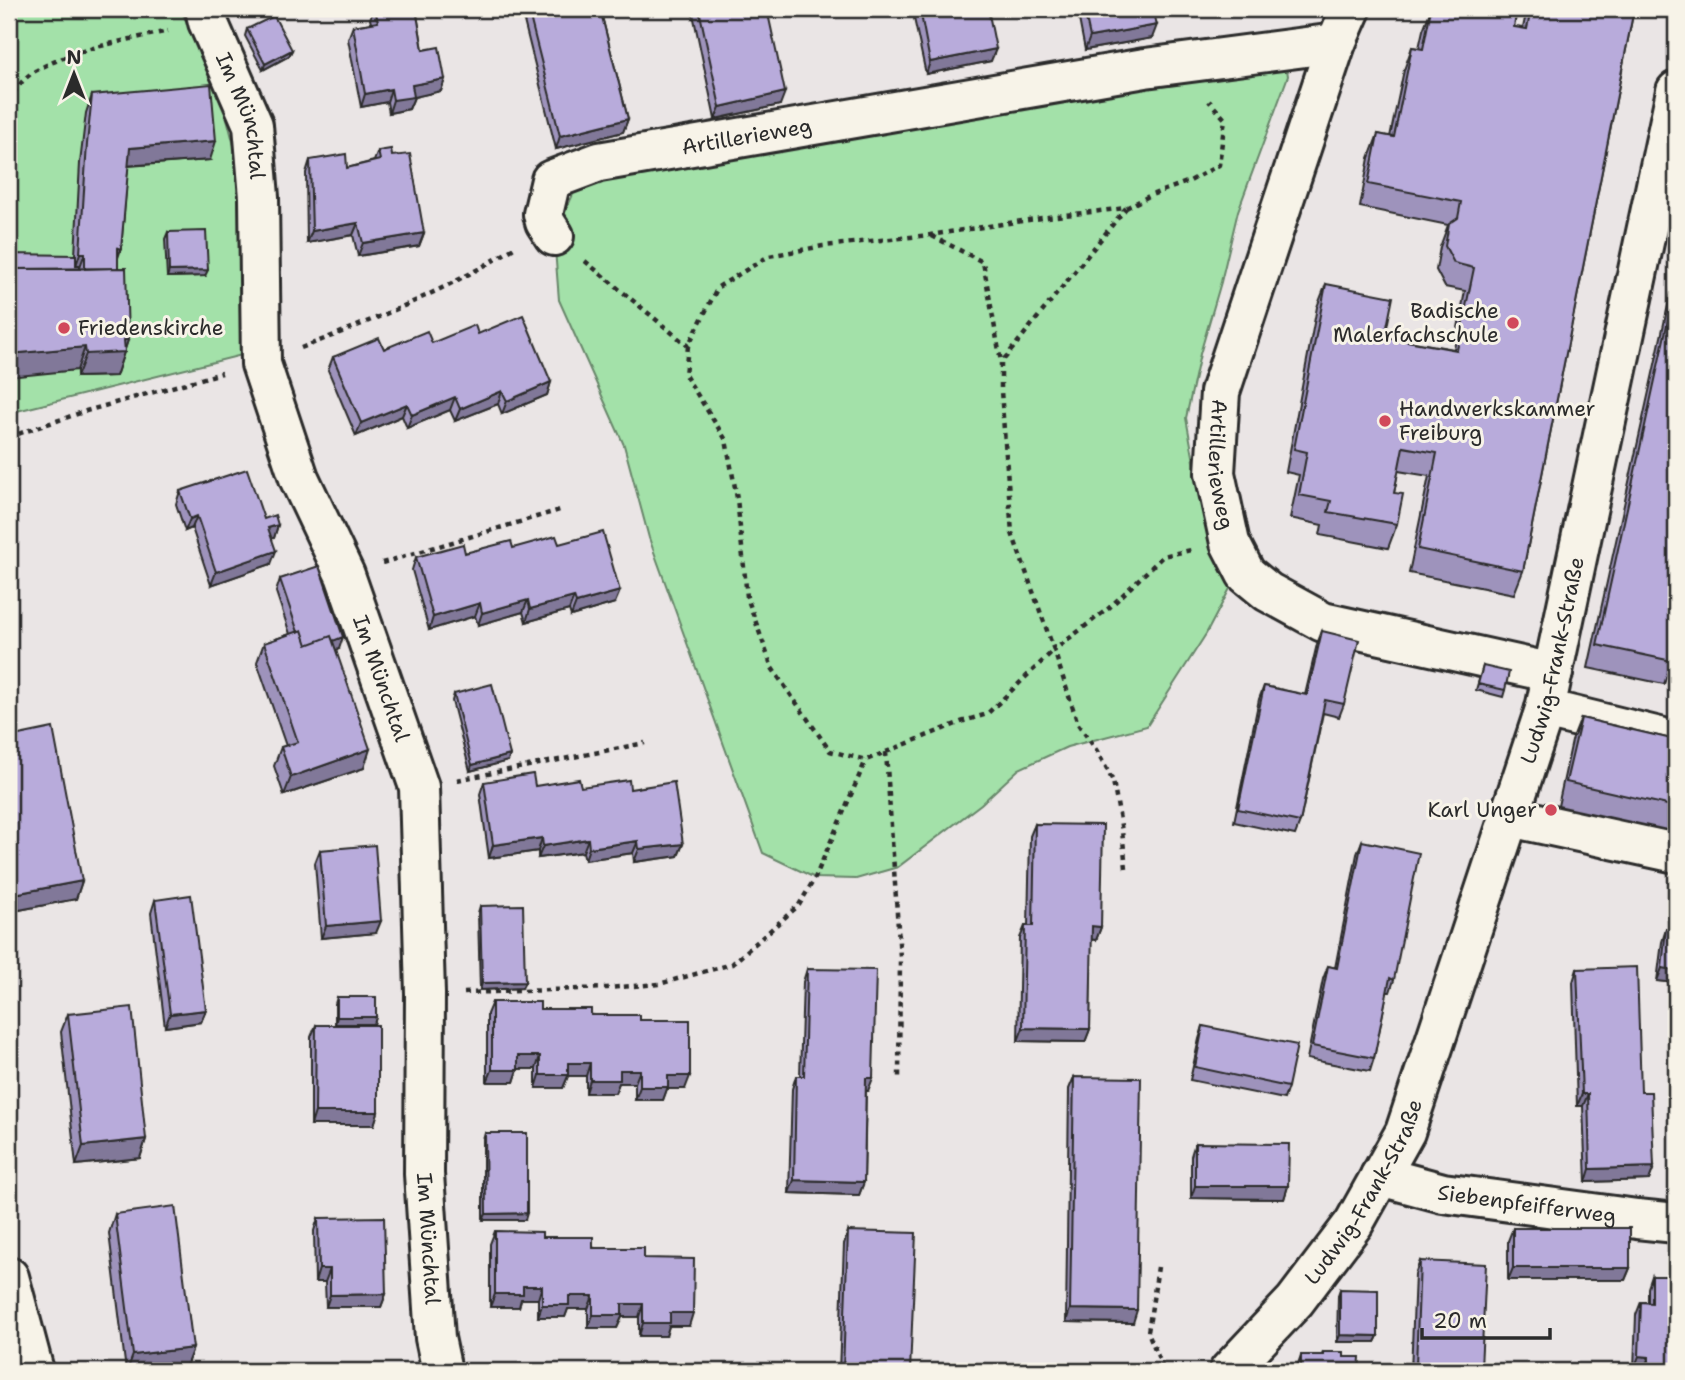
<svg xmlns="http://www.w3.org/2000/svg" width="1685" height="1380" font-family="'Shantell Sans',sans-serif">
<style>
.green{fill:#a3e1a9;stroke:#67866a;stroke-width:2}
.lines{fill:none;stroke-linecap:round;stroke-linejoin:round}
.minor-casing{stroke:#2b2b2b;stroke-width:44}
.path{stroke:#2b2b2b;stroke-width:4.5;stroke-dasharray:5 5;stroke-linecap:butt}
.minor{stroke:#f7f3e8;stroke-width:38}
.wall{fill:#9e93bc;stroke:#2b2b2b;stroke-width:2}
.shaded-wall{fill:#817899;stroke:#2b2b2b;stroke-width:2}
.building{fill:#b8abdb;stroke:#2b2b2b;stroke-width:2}
.poi-dot{fill:#d1495b;stroke:#f7f3e8;stroke-width:2.5}
.labels{text-anchor:middle;stroke-width:6;stroke-linejoin:round;paint-order:stroke}
.street-label{font-size:21px;fill:#2b2b2b;stroke:#f7f3e8}
.poi-label{font-size:21px;fill:#2b2b2b;stroke:#f7f3e8;text-anchor:end}
</style>
<rect width="100%" height="100%" fill="#eae5e5"/>
<filter id="ink" filterUnits="userSpaceOnUse"><feTurbulence type="fractalNoise" baseFrequency=".0143" numOctaves="2"/><feDisplacementMap in="SourceGraphic" scale="14" xChannelSelector="R" yChannelSelector="G"/><feConvolveMatrix kernelMatrix="1 2 1 2 8 2 1 2 1" color-interpolation-filters="sRGB"/></filter>
<g filter="url(#ink)">
<!-- green -->
<path class="green" d="M9,9H112L126,17L152,9H180L218,84L236,153L246,354L9,413Z
M1285,56L1288,76L1238,211L1221,282L1200,354L1186,418L1203,510L1235,579L1206,634L1147,726L1067,747L1019,769L981,804L898,867L856,879L815,878L763,853L649,538L624,445L559,300L554,236L575,190L600,173Z"/>
<g class="lines">
<!-- minor casing -->
<g class="minor-casing">
<g id="minor">
<path id="s1" d="M205,9L208,22L253,125L259,197L261,364L299,478L345,575L419,787L425,994L424,1174L435,1338L442,1371"/>
<path id="s2" d="M1351,9L1336,43L1220,392L1215,473L1230,543L1246,574L1268,592L1323,622L1553,673"/>
<path id="s3" d="M554,236L545,222L543,214L551,180L599,162L1145,68L1336,43"/>
<path d="M1545,709L1676,741"/>
<path d="M1510,817L1676,853"/>
<path id="s4" d="M1380,1176L1443,1193L1637,1219L1676,1223"/>
<path d="M9,1277L34,1371"/>
<path id="s5" d="M1229,1371L1295,1301L1354,1223L1405,1132L1545,709L1676,91"/>
</g>
</g>
<!-- path -->
<path class="path" d="M9,102C14,90 25,76 37,70C77,48 124,41 168,31
M932,236L983,262L1001,362
M585,261L688,346L718,287L769,256L823,246L930,235L1048,217L1126,208L1151,195L1190,181L1219,165L1225,119L1209,101
M688,346L685,375L726,440L737,498L747,597L772,668L830,751L866,760L961,722L987,714L1054,650L1012,533L1001,391V363L1126,208
M301,348C374,320 447,290 514,248
M9,437L86,411L222,373
M382,563L563,509
M886,752L900,957L899,1079
M457,780L645,743
M1126,868L1122,831L1113,781L1097,751L1078,724L1054,650L1109,608L1163,556L1191,550
M464,993L607,988L659,984L732,964L799,905L815,878L866,760
M1158,1267L1148,1332L1164,1371"/>
<!-- minor -->
<use href="#minor" class="minor"/>
</g>
<!-- wall -->
<path class="wall" d="M374,9H416L423,50L445,79L441,91L414,97L409,109L389,113L387,102L361,107L348,39L353,26L371,23L370,19Z
M521,9H600L628,119L623,132L556,149Z
M692,9H767L780,105L715,119Z
M912,9H988L991,61L926,74Z
M1077,9H1153L1152,38L1085,50Z
M1431,9L1457,12V9H1517L1514,27L1523,28L1527,9H1634L1523,571L1514,594L1409,573L1429,476L1398,471L1394,493L1397,524L1388,548L1320,535L1322,525L1290,518L1299,475L1286,472L1317,307L1326,284L1385,337L1454,349L1465,291L1445,287L1436,270L1440,247L1448,225L1360,207L1369,158L1378,134L1390,137L1404,70L1412,47L1419,48L1423,30Z
M247,29L292,50L289,56L263,70L245,36Z
M92,95L210,160L128,166L121,249L118,258V268L128,340L116,376L77,377L75,255L80,163L86,113Z
M378,151L392,156L424,233L419,246L358,256L353,235L307,243L306,173L310,160L347,168L374,161Z
M168,232L205,276L167,277L165,239Z
M1676,269V645L1672,661L1664,684L1588,668Z
M478,334L551,382L547,395L502,414L498,404L455,421L450,410L407,428L402,416L356,436L328,370L333,357L384,349L432,343Z
M180,491L264,519L278,525L274,538H271V564L211,585L192,528L185,531L176,504Z
M559,544L615,603L571,616L569,610L526,622L523,612L478,625L475,616L429,630L412,570L416,557Z
M280,579L339,649L336,650L364,768L284,795L274,766L281,747L286,746L257,662L264,643L290,634L276,592Z
M1322,631L1344,704L1339,717L1323,713L1300,822L1295,835L1234,822L1259,699L1264,686L1305,695L1317,644Z
M1483,666L1505,690L1503,697L1476,690Z
M454,694L510,755L508,761L470,771L452,701Z
M1581,718L1676,740V832L1558,806L1572,741Z
M9,737L82,881L76,899L9,912Z
M484,782L535,786L630,789L683,844L678,856L634,862L633,853L585,860L583,852L538,858V851L489,858L480,794Z
M1035,824L1101,927L1096,940L1091,939L1090,1029L1085,1042L1018,1041L1020,938L1025,926H1028L1030,836Z
M1362,841L1394,980L1390,992H1387L1374,1058L1370,1071L1307,1059L1323,979L1328,966L1335,968L1357,854Z
M320,850L376,933L321,938L315,863Z
M155,900L206,1010L201,1022L165,1027L151,913Z
M480,906L522,988L480,990L478,913Z
M1666,929L1676,930V983L1657,981L1662,942Z
M807,969L868,1091H866L864,1182L859,1195L789,1193L792,1089L796,1076H800L803,982Z
M1577,969L1641,1092L1654,1167L1649,1180L1586,1182L1583,1106H1577L1573,982Z
M337,997L376,1017L374,1024H335V1004Z
M492,1002L540,1009L640,1020L685,1089H667L663,1100H635V1083H619L615,1093H586V1076H568L563,1088H536V1069H518L514,1082H487V1014Z
M68,1014L146,1139L140,1158L76,1165L61,1032Z
M316,1025L378,1112L374,1125H311V1037Z
M1203,1026L1288,1087L1284,1099L1190,1080L1199,1039Z
M1074,1077L1133,1323L1066,1322L1069,1089Z
M485,1133L525,1220H483V1140Z
M1195,1143L1288,1186L1284,1199L1191,1198V1156Z
M115,1214L193,1348L186,1366L145,1371H126L109,1233Z
M318,1218L386,1294L381,1307H326L325,1282H315L314,1231Z
M1513,1228L1630,1268L1625,1280H1508V1241Z
M495,1231L542,1237L644,1258L689,1326H669L666,1336H639V1317H622L617,1328H588V1309H568L565,1317H538V1299H521L519,1307H490V1244Z
M848,1231L910,1371H839L844,1244Z
M1420,1261L1481,1368L1492,1371H1411L1415,1274Z
M1652,1276L1676,1371H1644V1369H1634L1636,1315L1641,1302H1648V1288Z
M1340,1289L1378,1336L1375,1342H1337L1338,1295Z
M1323,1352L1344,1357L1359,1371H1296L1297,1367L1301,1355H1322Z"/>
<!-- shaded-wall -->
<path class="shaded-wall" d="M1157,25L1152,38L1085,50L1090,37Z
M996,49L991,61L926,74L930,62Z
M292,50L289,56L263,70L265,64Z
M445,79L441,91L414,97L409,109L389,113L393,100L412,85Z
M391,89L387,102L361,107L365,94Z
M785,92L780,105L715,119L720,107Z
M628,119L623,132L556,149L560,136Z
M216,141L210,160L123,166L130,148Z
M358,223L353,235L307,243L312,231Z
M424,233L419,246L358,256L363,243Z
M80,253H85L78,272H74Z
M208,270L205,276L167,277L169,271Z
M124,340H128L116,376L77,377L86,354Z
M85,347L77,370L9,377V354Z
M551,382L547,395L502,414L507,401Z
M502,391L498,404L455,421L460,409Z
M455,397L450,410L407,428L412,415Z
M407,404L402,416L356,436L361,423Z
M197,516L192,528L185,531L190,519Z
M278,525L274,538L263,541L268,528Z
M276,551L271,564L211,585L216,572Z
M620,591L615,603L571,616L576,603Z
M574,597L569,610L526,622L530,609Z
M528,600L523,612L478,625L482,613Z
M480,603L475,616L429,630L433,617Z
M343,637L339,649L300,663L304,650Z
M370,749L364,768L284,795L291,777Z
M510,755L508,761L470,771L472,765Z
M542,838L538,851L489,858L493,845Z
M588,839L583,852L538,858L543,846Z
M638,841L633,853L585,860L589,848Z
M683,844L678,856L634,862L639,849Z
M82,881L76,899L9,912V908L14,894Z
M381,921L376,933L321,938L326,926Z
M1092,926L1101,927L1096,940L1087,939Z
M1662,968L1676,970V983L1657,981Z
M525,982L522,988L480,990L482,983Z
M206,1010L201,1022L165,1027L170,1014Z
M337,1017H376L374,1024H335Z
M1023,1028L1090,1029L1085,1042L1018,1041Z
M518,1056H540L536,1069H514Z
M568,1063H590L586,1076H568L563,1088H536L540,1075Z
M492,1070H518L514,1082H487Z
M620,1070H640L635,1083H619L615,1093H586L590,1080Z
M668,1076H690L685,1089H667L663,1100H635L640,1087Z
M866,1078H873L868,1091H862Z
M1582,1094H1588L1583,1106H1577Z
M315,1112H378L374,1125H311Z
M146,1139L140,1158L76,1165L83,1146Z
M1654,1167L1649,1180L1586,1182L1590,1169Z
M794,1180L864,1182L859,1195L789,1193Z
M1195,1186H1288L1284,1199L1191,1198Z
M527,1213L525,1220H483L486,1214Z
M1513,1268H1630L1625,1280H1508Z
M319,1269H330L325,1282H315Z
M523,1286H542L538,1299H521L519,1307H490L495,1294Z
M386,1294L381,1307H326L330,1295Z
M569,1296H593L588,1309H568L565,1317H538L542,1305Z
M622,1304H643L639,1317H622L617,1328H588L593,1315Z
M1070,1309L1137,1310L1133,1323L1066,1322Z
M670,1313H693L689,1326H669L666,1336H639L643,1323Z
M1340,1335L1378,1336L1375,1342H1337Z
M193,1348L186,1366L145,1371H127L133,1355Z
M1639,1356L1649,1357L1644,1369H1634Z
M1416,1365L1428,1366L1426,1371H1414Z"/>
<!-- building -->
<path class="building" d="M375,9H416L423,50L439,47L445,79L412,85L414,97L393,100L391,89L365,94L353,26L378,22Z
M528,9H600L628,119L560,136Z
M699,9H767L785,92L720,107Z
M920,9H988L996,49L930,62Z
M1084,9H1153L1157,25L1090,37Z
M1431,9H1442L1460,12L1461,9H1517L1514,27L1527,29L1531,9H1634L1523,571L1418,549L1437,453L1403,447L1394,493L1403,494L1397,524L1328,512L1331,501L1299,495L1307,452L1294,449L1326,284L1393,297L1385,337L1457,350L1474,268L1454,263L1445,246L1449,224L1458,218L1461,202L1368,184L1378,134L1394,137L1412,47L1423,49Z
M274,16L292,50L265,64L247,29Z
M211,84L216,141L130,148L121,249L118,248V268L85,269V253H80L87,144L92,95Z
M391,149L392,156L410,154L424,233L363,243L358,223L312,231L310,160L346,154L347,168L380,160L378,151Z
M206,231L208,270L169,271L168,232Z
M9,254L76,255V265H80V269H9Z
M126,268L128,340H124L125,352L86,354L85,347L9,354V269Z
M1676,284V645L1672,661L1597,645Z
M523,315L551,382L507,401L502,391L460,409L455,397L412,415L407,404L361,423L333,357L379,338L384,349L427,331L432,343L475,325L478,334Z
M247,469L264,519L275,515L278,525L268,528L276,551L216,572L197,516L190,519L180,491Z
M603,532L620,591L576,603L574,597L530,609L528,600L482,613L480,603L433,617L416,557L463,544L465,553L511,541L513,548L556,536L559,544Z
M319,566L343,637L333,641L331,636L307,645L302,630L298,632L280,579Z
M302,630L307,645L331,636L370,749L291,777L281,747L298,742L264,643Z
M1322,631L1359,640L1344,704L1325,700L1300,822L1238,809L1264,686L1307,695Z
M1483,666L1509,672L1505,690L1478,684Z
M492,684L510,755L472,765L454,694Z
M1581,718L1676,740V807L1566,782Z
M53,728L82,881L14,894L9,869V737Z
M533,774L535,786L579,779L581,787L629,780L630,789L674,782L683,844L639,849L638,841L589,848L588,839L543,846L542,838L493,845L484,782Z
M1035,824L1103,825L1101,927L1092,926L1090,1029L1023,1028L1025,926H1033Z
M1362,841L1419,853L1394,980L1390,978L1374,1058L1312,1046L1328,966L1337,968Z
M375,845L381,921L326,926L320,850Z
M191,895L206,1010L170,1014L155,900Z
M523,905L525,982L482,983L480,906Z
M1666,929L1676,930V970L1662,968Z
M1637,967L1641,1092H1651L1654,1167L1590,1169L1588,1094H1582L1577,969Z
M807,969L876,970L873,1078H866L864,1182L794,1180L796,1076H804Z
M337,997H376V1017H337Z
M492,1002H540V1009H591V1015H640V1020H690V1076H668V1087H640V1070H620V1080H590V1063H568V1075H540V1056H518V1070H492Z
M132,1007L146,1139L83,1146L68,1014Z
M316,1025H378V1112H315Z
M1203,1026L1297,1045L1288,1087L1195,1067Z
M1074,1077L1141,1078L1137,1310L1070,1309Z
M485,1133H527V1213L486,1214Z
M1195,1143L1289,1144L1288,1186H1195Z
M175,1206L193,1348L133,1355L115,1214Z
M384,1217L386,1294L330,1295V1269H319L318,1218Z
M1513,1228H1630V1268H1513Z
M495,1231L542,1232V1237H593V1248H644V1258L694,1259L693,1313H670V1323H643V1304H622V1315H593V1296H569V1305H542V1286H523V1294H495Z
M848,1231L916,1233L910,1371H843Z
M1420,1261L1486,1264L1481,1368L1492,1369V1371H1427L1428,1366L1416,1365Z
M1652,1276H1676V1371H1649V1357L1639,1356L1641,1302L1652,1303Z
M1340,1289L1378,1290V1336L1340,1335Z
M1323,1352H1344V1357H1360L1359,1371H1301V1355H1323Z"/>
</g>
<!-- markers -->
<g class="poi-dot">
<circle cx="1513" cy="323" r="7"/>
<circle cx="64" cy="328" r="7"/>
<circle cx="1385" cy="421" r="7"/>
<circle cx="1551" cy="810" r="7"/>
</g>
<g class="labels">
<!-- street labels -->
<g class="street-label">
<text dy="7" stroke="none"><textPath href="#s1" startOffset="114">Im Münchtal</textPath></text>
<text dy="7" stroke="none"><textPath href="#s3" startOffset="261">Artillerieweg</textPath></text>
<text dy="7" stroke="none"><textPath href="#s2" startOffset="478">Artillerieweg</textPath></text>
<text dy="7" stroke="none"><textPath href="#s5" startOffset="793">Ludwig-Frank-Straße</textPath></text>
<text dy="7" stroke="none"><textPath href="#s1" startOffset="702">Im Münchtal</textPath></text>
<text dy="7" stroke="none"><textPath href="#s5" startOffset="226">Ludwig-Frank-Straße</textPath></text>
<text dy="7" stroke="none"><textPath href="#s4" startOffset="150">Siebenpfeifferweg</textPath></text>
<text dy="7" stroke="none"><textPath href="#s1" startOffset="1269">Im Münchtal</textPath></text>
</g>
<!-- poi labels -->
<g class="poi-label">
<text x="1499" y="318">Badische<tspan x="1499" dy="24">Malerfachschule</tspan></text>
<text x="78" y="335" text-anchor="start">Friedenskirche</text>
<text x="1399" y="416" text-anchor="start">Handwerkskammer<tspan x="1399" dy="24">Freiburg</tspan></text>
<text x="1537" y="817">Karl Unger</text>
</g>
</g>
<!-- margin -->
<rect width="1685" height="1380" fill="none" stroke="#f7f3e8" stroke-width="35"/>
<rect x="18" y="18" width="1650" height="1345" fill="none" stroke="#2b2b2b" stroke-width="2.5" filter="url(#ink)"/>
<!-- north arrow -->
<g transform="translate(74 74)" stroke="#f7f3e8" stroke-width="5" paint-order="stroke">
<path d="M0-5L12 26L0 18L-12 26Z" fill="#2b2b2b"/>
<text y="-10" font-size="19" font-weight="bold" text-anchor="middle" fill="#2b2b2b">N</text>
</g>
<!-- scale -->
<path d="M1422 1328v10h128v-10" fill="none" stroke="#2b2b2b" stroke-width="3.5"/>
<text x="1433" y="1328" font-size="21" fill="#2b2b2b" stroke="#f7f3e8" stroke-width="5" paint-order="stroke">20 m</text>
</svg>
